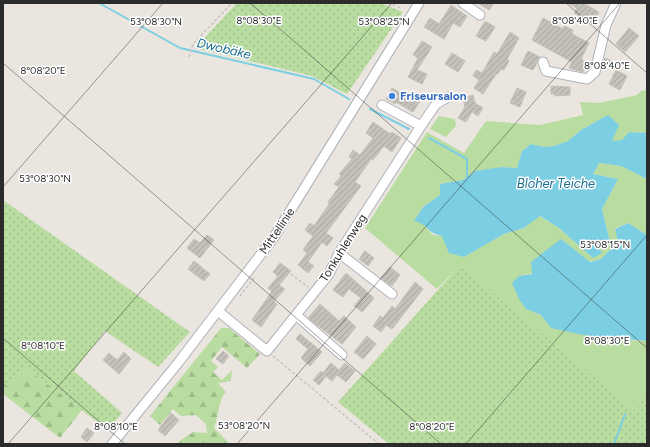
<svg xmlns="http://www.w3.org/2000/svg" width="650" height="447" font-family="Figtree,sans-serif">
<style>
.grass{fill:url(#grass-dots)}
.forest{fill:url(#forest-firs)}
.park{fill:#b9dca1}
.water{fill:#7ccfe2}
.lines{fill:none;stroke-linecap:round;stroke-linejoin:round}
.stream{stroke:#7ccfe2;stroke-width:2}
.building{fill:url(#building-hatch);stroke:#c7c0b8}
.minor-casing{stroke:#afb2ba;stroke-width:11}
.path{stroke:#c4c4c4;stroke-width:1.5;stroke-dasharray:3 2;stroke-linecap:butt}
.minor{stroke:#fff;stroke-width:9}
.ticks{fill:none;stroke:#2b2b2b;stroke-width:1;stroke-opacity:0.45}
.shop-dot{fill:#3f7fe0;stroke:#fff;stroke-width:1.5}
.labels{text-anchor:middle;stroke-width:3;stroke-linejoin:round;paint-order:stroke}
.shop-label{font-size:12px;font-weight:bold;fill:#366cbe;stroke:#fff;text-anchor:start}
.street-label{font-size:12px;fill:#2b2b2b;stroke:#fff}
.water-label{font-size:13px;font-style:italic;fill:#1b6f8f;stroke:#fff}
.ticks-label{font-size:10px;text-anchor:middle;fill:#2b2b2b;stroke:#fff;stroke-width:3;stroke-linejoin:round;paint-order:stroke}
</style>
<defs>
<pattern id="grass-dots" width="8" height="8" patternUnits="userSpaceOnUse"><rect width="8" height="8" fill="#b9dca1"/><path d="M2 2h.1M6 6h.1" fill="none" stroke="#9fbd8b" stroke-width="1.8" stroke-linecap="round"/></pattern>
<pattern id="forest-firs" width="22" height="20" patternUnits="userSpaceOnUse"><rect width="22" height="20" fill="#b9dca1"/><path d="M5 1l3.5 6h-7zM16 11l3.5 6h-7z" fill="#9fbd8b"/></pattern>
<pattern id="building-hatch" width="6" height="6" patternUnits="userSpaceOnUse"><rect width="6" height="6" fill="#c4c0ba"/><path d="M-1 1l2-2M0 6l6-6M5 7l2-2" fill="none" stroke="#a9a5a0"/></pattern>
</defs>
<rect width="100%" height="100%" fill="#ebe5df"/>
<!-- grass -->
<path class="grass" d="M237,3H381L403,12L347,94L312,76L195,48Z
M3,200L190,332L158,367L105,331L74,371L122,413L108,430L27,369L8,386L3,383Z
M460,265L634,410L647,395V444H389L338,402Z"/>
<!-- forest -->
<path class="forest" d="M221,328H229L260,354L247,368L222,347L211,361L218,367L213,372L222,380L232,370L231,381L218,383L226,392C218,400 219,416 214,428L228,442L226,444H179L178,442L193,432L207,433L206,424L196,415L181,416L173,409L160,425L150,416Z
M27,369L82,410L60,438L3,394V383L8,386Z"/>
<!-- park -->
<path class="park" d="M647,90V133L629,132L622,140L611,142L608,115L581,130L568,141L554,146L544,147L531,144L522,151L517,168L502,167L463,180L440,184V195L423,207L414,221L422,222L433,235L442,236L464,257L504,234L524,228L539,216L559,228L593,258L597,246L610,242L602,209L618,179L593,174L599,163L621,166L647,179V235L628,223L615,228L618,242L601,259L519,276L526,309L541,315L551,328L626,340L647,341V395L634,410L460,265L437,289L365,228L427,132L464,153L486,121L540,125L583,115L580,102L599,103L637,95L641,91Z
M439,116L455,119L456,126L446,137L430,129Z"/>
<!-- water -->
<path class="water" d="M608,115L619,125L612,141L622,140L629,132L647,133V179L621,166L599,163L593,174L618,179L602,209L610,242L606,247L597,246L602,253L593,258L559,228L540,216L524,228L504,234L464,257L449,253L442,236C426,233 429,224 414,221L423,207L440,195V184L463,180L475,171L502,167L517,168L522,151L531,144L544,147L554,146L568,141L581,130Z
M628,223L647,235V341L583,335L551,328L541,315L526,309L519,299L512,283L519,276L532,274L531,262L561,239L590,262L601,259L618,242L615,229Z"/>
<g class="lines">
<!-- stream -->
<path class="stream" d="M99,3L180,48L314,79L349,99
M370,109L409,129
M429,138L467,159V177
M614,444L625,414"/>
</g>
<!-- building -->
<path class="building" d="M478,3H494L489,10Z
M568,3H583L599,12L593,24L574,13L577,8Z
M451,5L467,16L460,27L453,23L444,39L424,27L430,18L439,24Z
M543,18L563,29L564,26L573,30L572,34L589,43L581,59L587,63L583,72L569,68L572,62L532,40Z
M485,21L495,27L486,41L476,36Z
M629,28L639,36L625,52L616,44Z
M510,32L519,38L507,59L509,61L504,70L501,69L498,74H496L483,94L474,88L479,80L473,76L476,70L482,73L494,52L497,54Z
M422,41L432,47L417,70L427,74L422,84L408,77L418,58L413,55Z
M528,51L540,57L533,70L521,65Z
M452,53L465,61L458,72L445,64Z
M605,58L614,62L611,68L603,64Z
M616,70L627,76L620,90L609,84Z
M551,86L570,87V95L555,96V94H551Z
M392,88L408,97L410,95L420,101L413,112L396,102L395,104L386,99Z
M517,88L526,92L520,107L510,103Z
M473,95L475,103L483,108L478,116L472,112L466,122L458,118L465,107L463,98Z
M373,122L390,134L392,132L401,138L392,152L384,146L373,160L371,159L355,182L361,186L326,233L333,238L327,246L322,242L308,262L314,266L308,273L298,265L307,253L303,250L313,236L305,230L310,223L314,226L330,203L328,202L339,187L334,184L341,176L339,174L352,159L349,157L353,150L360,155L373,138L366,133Z
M207,235L214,240L200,258L187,248L194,239L200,243Z
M365,251L374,258L368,266L359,259Z
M194,261L210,274L204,281L188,269Z
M280,263L291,271L279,285L285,289L274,301L277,304L261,327L252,320L272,291L268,288L278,276L273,272Z
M390,267L400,275L392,286L381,278Z
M346,273L374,298L362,312L354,306L361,298L349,289L343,297L333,290Z
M415,282L423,289L392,329L386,325L381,332L373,326L380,316L383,318L392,306L395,309Z
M320,304L339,321L344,316L356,327L342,344L308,318Z
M300,334L322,352L310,366L301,358L308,349L296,339Z
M367,336L376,344L363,359L354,352Z
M223,351L229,356L223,364L216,359Z
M124,352L131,359L119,374L103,360L109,353L117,360Z
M331,363L339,370L345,363L355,371L346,382L337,375L332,381L326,376L319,385L313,380L321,371L323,373Z
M171,413L179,420L165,436L158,430Z
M87,428L94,433L87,442L81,437Z"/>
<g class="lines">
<!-- minor casing -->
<g class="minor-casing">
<path id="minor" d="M463,3L480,15
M543,62L546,71L587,79L595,72L606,25L616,3
M382,105L421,126
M339,253L392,294
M218,311L267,351L329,274L339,253L421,126L436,104L448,97
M296,315L342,355
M112,444L178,363L274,237L419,3"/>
</g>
<!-- path -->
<path class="path" d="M388,3L401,8
M189,57L193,44L232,3
M291,274L308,287
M240,296L254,278
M273,356L379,444"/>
<!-- minor -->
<use href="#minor" class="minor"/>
</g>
<!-- ticks -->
<path class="ticks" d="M250,3L647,348M566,3L647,73M3,63L441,444M3,187L163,3M3,338L125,444M8,444L392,3M237,444L620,3M466,444L647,235"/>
<!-- markers -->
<circle class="shop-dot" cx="392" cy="96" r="4"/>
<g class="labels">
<!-- shop labels -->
<g class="shop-label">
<text x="400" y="100">Friseursalon</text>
</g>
<!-- street labels -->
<g class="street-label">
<text transform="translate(277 231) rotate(-56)" y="4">Mittellinie</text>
<text transform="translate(343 248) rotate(-58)" y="4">Tonkuhlenweg</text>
</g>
<!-- water labels -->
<g class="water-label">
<text transform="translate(224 48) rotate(13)" y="5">Dwobäke</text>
<text x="556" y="188">Bloher Teiche</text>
</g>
</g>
<g class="ticks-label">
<text x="575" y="24">8°08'40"E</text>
<text x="259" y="24">8°08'30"E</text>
<text x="156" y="25">53°08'30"N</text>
<text x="384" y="25">53°08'25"N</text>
<text x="607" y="69">8°08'40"E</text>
<text x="43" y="74">8°08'20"E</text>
<text x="45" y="182">53°08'30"N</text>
<text x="605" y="248">53°08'15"N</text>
<text x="607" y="344">8°08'30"E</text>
<text x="43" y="349">8°08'10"E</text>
<text x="244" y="429">53°08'20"N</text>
<text x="116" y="430">8°08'10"E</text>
<text x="432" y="430">8°08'20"E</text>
</g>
<!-- border -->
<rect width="650" height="447" fill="none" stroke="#2b2b2b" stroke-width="8"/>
</svg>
